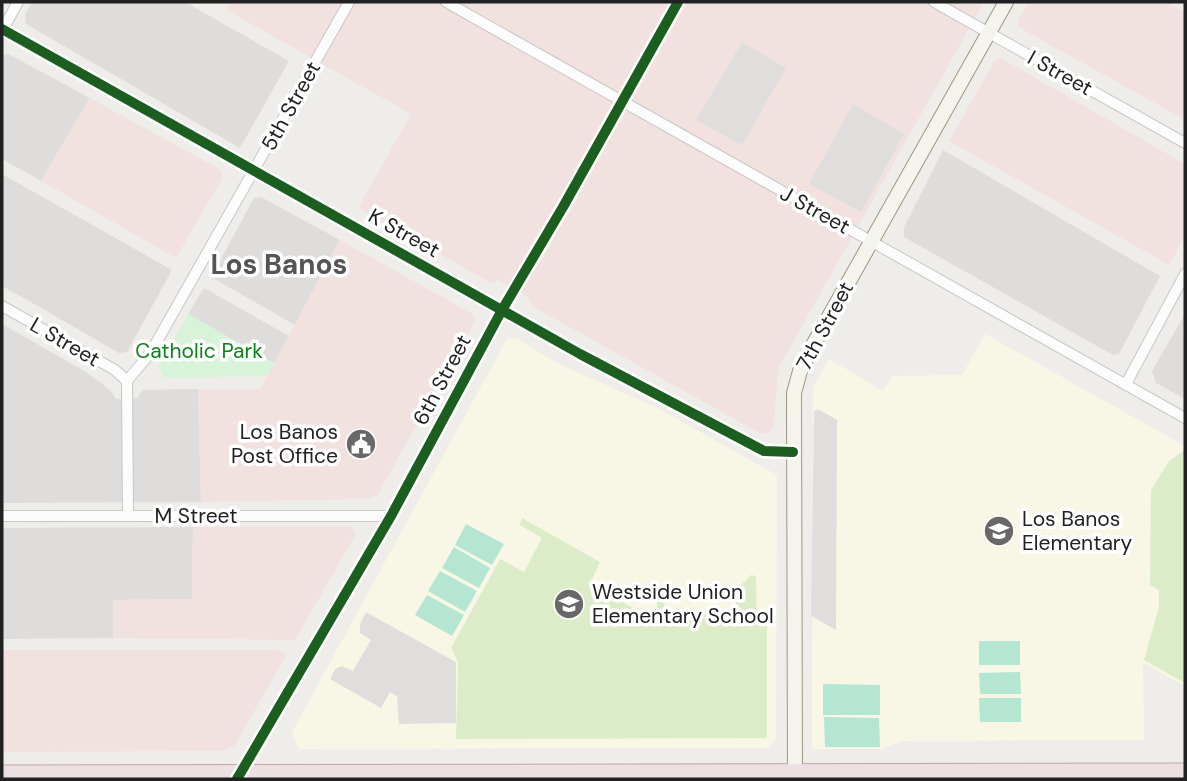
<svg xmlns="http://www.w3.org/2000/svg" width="1187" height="781" font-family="'DM Sans',sans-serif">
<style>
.residential{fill:#dedddb}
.commercial{fill:#f1e2e0}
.education{fill:#f8f7e6}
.religious{fill:#dddcdb}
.grass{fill:#dcecc9}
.park{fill:#d8f4d8}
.pitch{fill:#b5e6d1}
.parking{fill:#dfdedd}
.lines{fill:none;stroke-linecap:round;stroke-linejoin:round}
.street-casing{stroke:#c8c7c6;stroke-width:12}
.secondary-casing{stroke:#989981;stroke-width:16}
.highway-casing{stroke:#c5a1ab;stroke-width:21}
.street{stroke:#fdfcfc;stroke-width:10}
.secondary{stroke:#f4f4ed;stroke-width:14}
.highway{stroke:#ece0e2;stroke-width:19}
.cycleway-casing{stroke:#fff;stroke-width:15}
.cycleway{stroke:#1b5e20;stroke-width:10}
.labels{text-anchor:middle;stroke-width:7;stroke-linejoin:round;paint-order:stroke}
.street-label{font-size:21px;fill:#212121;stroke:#fff}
.park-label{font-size:21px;fill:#0b8315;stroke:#fff}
.poi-label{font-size:21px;fill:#212121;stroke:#fff;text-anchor:start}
.district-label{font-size:28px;font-weight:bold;fill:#545454;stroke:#fff}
</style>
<rect width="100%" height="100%" fill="#efedea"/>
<!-- residential -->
<path class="residential" d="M32,2H185L289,61L240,148L26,24L25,14Z
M8,54L90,98L41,181L2,159V55Z
M943,150L1160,276L1119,354L1113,355L904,237V227Z
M2,174L87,222L38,306L2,286Z
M261,197L340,240L295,325L211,277L254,198Z
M204,288L289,336L274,363L188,314Z
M1185,314V399L1156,383L1152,371Z
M2,324L86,372L110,390L116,399L137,398L142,390L198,389L201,502L2,503Z
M193,527L192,599L113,600V638L2,639V528Z"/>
<!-- commercial -->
<path class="commercial" d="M230,2H984L778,369L774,424L770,433L761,434L532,306L530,299L498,280L491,283L358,208L411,114L226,10Z
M1028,2H1168L1185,12V120L1018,27V20Z
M1001,58L1185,164V236L1169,265L949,141L995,60Z
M90,98L221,170L223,177L176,258L41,181Z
M340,240L473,314L475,321L377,496L367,499L201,502L198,389H260Z
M193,527H350L356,534L295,640L113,638V600L192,599Z
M2,650H278L287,654L235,745L223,751L2,752Z"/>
<!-- education -->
<path class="education" d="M985,334L1185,446V686L1143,663L1144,740L902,741L882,749H812L813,388L829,359L883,391L892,376L962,375Z
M516,338L557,363L659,409L777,475L776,739L768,748L299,749L292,732L507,339Z"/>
<!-- religious -->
<path class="religious" d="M87,222L172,270L127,352L119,353L38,306Z"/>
<!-- grass -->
<path class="grass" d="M1185,450V683L1144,660L1159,607V590L1150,585L1151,490L1169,461Z
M522,518L600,562L590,584L645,615L657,608V593H664L665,615H689L690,612H736V587L740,586L751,575L756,576L757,625L767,626V738L456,739L458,662L451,648L500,559L524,572L542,538L520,525Z"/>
<!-- park -->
<path class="park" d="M188,314L274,363L266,376L164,378L158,366Z"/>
<!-- pitch -->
<path class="pitch" d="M466,524L504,544L492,565L455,545Z
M454,547L490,568L479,588L442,568Z
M440,571L477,591L465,612L428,591Z
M427,595L464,615L452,636L415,615Z
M979,641H1020V665H979Z
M1020,672L1021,694H980L979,673Z
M823,684L880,685V715H823Z
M979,698H1021V722H980Z
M824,717L879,718L880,747H825Z"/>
<!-- parking -->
<path class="parking" d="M742,42L786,68L742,145L696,120Z
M853,104L904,134L861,212L809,184Z
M818,409L837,420L836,630L811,616L814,411Z
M366,612L456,662V723L399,724L397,696L390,692L381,708L330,679L335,669L342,666L353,671L371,640L360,633V624Z"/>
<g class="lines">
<!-- street casing -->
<g class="street-casing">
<path id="street" d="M446,2L1185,418
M934,2L1185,143
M2,29L580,354L764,451L793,452
M2,31L18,2
M2,306L115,370L127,381
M1126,384L1185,274
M2,516H391
M128,516L127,381L151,352L349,2
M238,777L391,516L502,310L563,207L678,2"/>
</g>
<!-- secondary casing -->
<g class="secondary-casing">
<path id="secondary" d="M795,775L794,393L800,371L812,347L1006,2"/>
</g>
<!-- highway casing -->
<g class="highway-casing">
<path id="highway" d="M2,775L1185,773"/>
</g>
<!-- street -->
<use href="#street" class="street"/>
<!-- secondary -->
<use href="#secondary" class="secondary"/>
<!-- highway -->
<use href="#highway" class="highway"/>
<!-- cycleway casing -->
<g class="cycleway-casing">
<path id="cycleway" d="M2,29L580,354L764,451L793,452
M237,779L391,516L502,310L563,207L678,2"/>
</g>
<!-- cycleway -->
<use href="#cycleway" class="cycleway"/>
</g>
<!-- icons -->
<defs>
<g id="civic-disc" transform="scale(1.575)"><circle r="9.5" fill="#696867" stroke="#fff"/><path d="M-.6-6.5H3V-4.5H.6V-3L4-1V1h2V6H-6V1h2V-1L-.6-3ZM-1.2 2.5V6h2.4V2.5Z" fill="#fff"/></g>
<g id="school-disc" transform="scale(1.575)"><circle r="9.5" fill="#696867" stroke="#fff"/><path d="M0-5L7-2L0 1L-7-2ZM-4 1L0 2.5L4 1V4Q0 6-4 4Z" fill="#fff"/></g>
</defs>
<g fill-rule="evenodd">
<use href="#civic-disc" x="361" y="444"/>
<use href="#school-disc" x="999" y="531"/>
<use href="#school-disc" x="569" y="604"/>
</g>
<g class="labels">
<!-- street labels -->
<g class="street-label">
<text transform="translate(1060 73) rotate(29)" y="7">I Street</text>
<text transform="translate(291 106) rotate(-61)" y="7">5th Street</text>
<text transform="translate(815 210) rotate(29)" y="7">J Street</text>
<text transform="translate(404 233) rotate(29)" y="7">K Street</text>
<text transform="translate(825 326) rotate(-62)" y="7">7th Street</text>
<text transform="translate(65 342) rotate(30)" y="7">L Street</text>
<text transform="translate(442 380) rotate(-62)" y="7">6th Street</text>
<text x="196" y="523">M Street</text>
</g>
<!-- park labels -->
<g class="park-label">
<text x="199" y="358">Catholic Park</text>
</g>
<!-- poi labels -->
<g class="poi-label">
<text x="338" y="439" text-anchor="end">Los Banos<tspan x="338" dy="24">Post Office</tspan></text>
<text x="1022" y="526">Los Banos<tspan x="1022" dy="24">Elementary</tspan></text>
<text x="592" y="599">Westside Union<tspan x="592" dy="24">Elementary School</tspan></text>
</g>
<!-- district labels -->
<g class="district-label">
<text x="279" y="274">Los Banos</text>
</g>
</g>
<!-- border -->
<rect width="1187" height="781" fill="none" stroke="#212121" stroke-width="7"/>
</svg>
